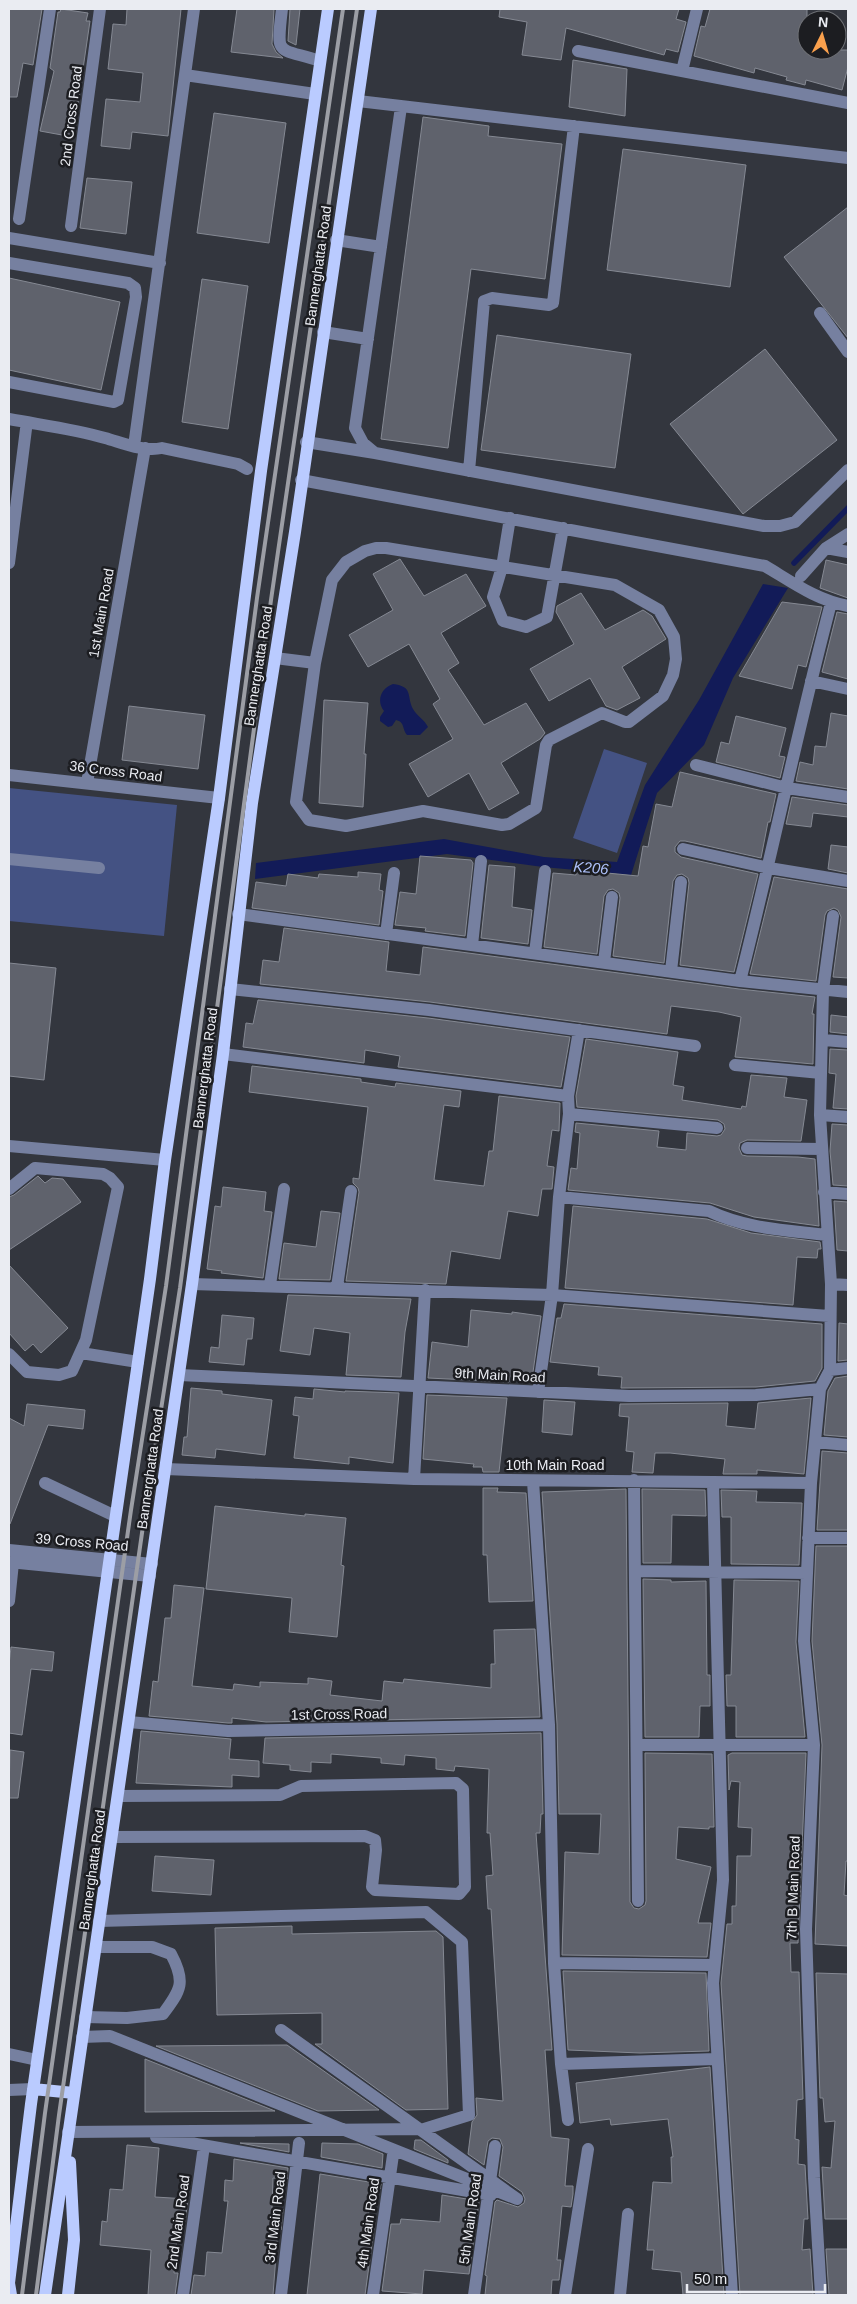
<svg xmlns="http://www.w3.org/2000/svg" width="857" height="2304" font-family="Arial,sans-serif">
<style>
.green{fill:#445283}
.water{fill:#121b58}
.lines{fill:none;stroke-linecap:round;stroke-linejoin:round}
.stream{stroke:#121b58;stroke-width:5.5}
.building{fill:#5f626c;stroke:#858993}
.minor{stroke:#7680a0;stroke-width:12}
.major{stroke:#bacbff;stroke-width:12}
.rail{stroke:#9c9ea5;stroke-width:4}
.labels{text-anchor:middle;stroke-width:5;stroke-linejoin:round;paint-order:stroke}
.street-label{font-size:14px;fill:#eaecf2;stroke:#1c1d21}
.water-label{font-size:15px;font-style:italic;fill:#adc0f9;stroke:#1c1d21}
</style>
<rect width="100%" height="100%" fill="#33363e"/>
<!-- green -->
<path class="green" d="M604,749L647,763L617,853L573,838Z
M9,788L177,805L164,936L9,921Z"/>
<!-- water -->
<path class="water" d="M763,584L788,588L733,678L704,745L657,793L631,875L543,867L447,854L255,879L256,863L444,839L544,857L617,862L645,785L699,700Z
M393,684C414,687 406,695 413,709C417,716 424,719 428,727L420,735H407C402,729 405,722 396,720L392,726L388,727L380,721V717L384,711C376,701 381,688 393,684Z"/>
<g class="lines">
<!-- stream -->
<path class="stream" d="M794,563L848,508"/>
</g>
<!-- building -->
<path class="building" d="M9,9H42L33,65L23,63L17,97H9Z
M61,9L88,13L86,21H90L73,137L40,131L54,71L50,68L58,12H60Z
M127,9H181L168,136L132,132L130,149L101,146L106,99L140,102L143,73L108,69L113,24L126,25Z
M237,9H274L272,44L276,52L283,58L231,52Z
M290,9H300L296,45L288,41Z
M500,9H679L676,19L686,22L678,52L666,49L664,55L566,28L561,60L522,55L527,22L499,17Z
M710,9H807V50H848V67L842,90L806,80L805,85L786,80L787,77L755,68L754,73L694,56L701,26L705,27Z
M573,60L627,69L625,116L569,107Z
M214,113L286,123L269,243L197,233Z
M423,117L489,126L488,136L562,144L545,279L471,269L448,448L381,439Z
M623,149L746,165L730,287L607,270Z
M87,178L132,182L126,234L80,228Z
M848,207V338L784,257Z
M9,278L120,302L101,390L9,370Z
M202,279L248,286L228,429L182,422Z
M497,335L631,354L615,468L481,450Z
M765,349L837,440L743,514L670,424Z
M400,559L424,596L466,574L486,606L441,633L459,663L448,670L484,725L526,703L545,733L540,739L501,763L519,793L489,810L469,773L428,797L409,764L453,739L433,704L440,699L409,644L368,667L349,635L393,610L373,574Z
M826,560L848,565V598L820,588Z
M581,593L605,630L643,610L652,616L666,639L622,667L640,698L617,710L606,706L590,678L549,701L530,669L574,644L556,612L557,606Z
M782,602L822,607L806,667L798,665L792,689L739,676Z
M837,612L848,614V679L822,672Z
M324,700L368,703L364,754H366L363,807L319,803Z
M129,706L205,715L198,769L122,760Z
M831,713L848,716V789L796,781L800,762L813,765L815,746L826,747Z
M736,716L786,728L779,756L785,757L780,778L716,762L721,742L729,744Z
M680,772L776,794L770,822H768L761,858L685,841H680L675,847V852L681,857L758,874L734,972L680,965L689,883L688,878L682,874L677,875L673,881L664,963L613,956L620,898L619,893L613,889L608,890L604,896L597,954L544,947L553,873L576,875V870L638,876L643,846L648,847L656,804L672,807Z
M792,797L848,805V817L813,813L811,827L786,824Z
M831,845L848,847V873L828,869Z
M420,856L471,860L473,863L465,936L425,931L426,928L395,925L400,892L416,894Z
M489,865L515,867L512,907L532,910L528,944L481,938Z
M358,872L381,874L379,890L383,891L379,925L252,908L256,882L286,886L288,874L318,878L319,874L358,877Z
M774,877L848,889V978L833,977L841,917L838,910L834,908L827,911L825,915L816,981L750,974Z
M284,928L389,942L386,971L420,975L423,947L739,989L815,997L812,1014H814L813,1064L735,1057L741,1017L719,1012L671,1006L667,1034L430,1002L260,984L263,960L279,962Z
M9,963L56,968L44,1080L9,1076Z
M258,1000L428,1018L570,1037L561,1087L398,1067L400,1056L365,1050L364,1063L243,1047L246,1023L253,1024Z
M831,1015L848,1017V1034L830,1032Z
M586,1039L678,1052L673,1085L684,1087L682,1100L741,1109L742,1106L746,1107L751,1075L787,1078L784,1097L807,1100L801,1141L747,1140L740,1143L739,1148L742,1155L747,1156L798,1157L815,1159L819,1226L754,1217L710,1203L568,1190L571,1168L577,1169L580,1133L575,1132L576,1123L659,1131L657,1147L686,1150L687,1133L717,1136L721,1135L725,1129L724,1124L718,1120L577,1107L576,1096Z
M830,1049L848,1050V1109L833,1108L836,1074L829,1073Z
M252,1066L361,1079V1082L395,1087L396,1083L461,1091L459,1107L444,1105L434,1180L484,1186L489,1151H493L499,1096L560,1103L559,1131L552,1130L547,1166L554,1167L552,1189H542L538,1216L508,1211L500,1259L451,1251L446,1284L346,1281L359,1192L358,1188L353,1183V1178L359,1179L368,1107L249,1092Z
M832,1124L848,1125V1186L833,1185L830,1151Z
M38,1176L45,1183L52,1178L63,1179L81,1202L9,1250V1197L14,1195Z
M223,1187L266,1192L264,1211L272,1212L263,1278L221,1273L222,1271L207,1269L215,1206L221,1207Z
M834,1201L848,1202V1251L837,1250Z
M573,1206L707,1219L751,1233L820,1242L821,1249H818L817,1258L797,1257L793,1305L565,1288Z
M321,1211L340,1213L330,1280L279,1279L284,1243L316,1247Z
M9,1265L68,1328L41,1353L33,1344L25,1351L9,1333Z
M288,1295L411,1299L405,1332L401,1377L346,1375L350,1333L314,1328L310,1355L280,1351Z
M564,1304L822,1324V1368L815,1381L756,1387L621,1388L622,1377L598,1375L599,1367L550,1362L557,1318H561Z
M471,1310L512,1314V1312L541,1316L532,1379L510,1376L509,1382L428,1378L432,1342L468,1347Z
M222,1315L254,1318L252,1339H247L244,1365L209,1362L211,1347L219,1348Z
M839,1323L848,1324V1360L838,1361Z
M848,1376V1437L824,1435L828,1391L835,1378Z
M191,1388L222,1391V1394L272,1400L265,1455L216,1449L215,1458L182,1455L184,1437H187Z
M314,1389L345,1392V1391L399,1393L393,1463L349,1457V1464L294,1458L299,1416L293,1415L295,1397L313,1399Z
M427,1395L507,1398L499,1472H483L482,1467H473L474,1464L423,1459Z
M811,1398L804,1474L757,1470V1474H723L725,1459L670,1453H655L653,1473L632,1472L634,1452L626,1451L629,1417L619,1416L620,1404L728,1403L726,1426L755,1429L758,1403Z
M544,1400L575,1402L572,1435L542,1432Z
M27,1404L85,1410L83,1429L48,1425L10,1524H9V1418L24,1426Z
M822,1451L848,1453V1530H817Z
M483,1488H498L497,1492L526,1493L533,1601L489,1602L487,1555H483Z
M626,1489L630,1902L634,1908L639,1909L645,1905L646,1901L645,1753L712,1754L714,1827H709V1829L678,1827L676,1859L711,1867L698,1923H711L707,1957L562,1955L565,1852L599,1854L601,1814H559L557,1724L542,1492Z
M642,1489L705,1490L706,1516L672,1515L671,1563H643Z
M721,1490L757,1491L756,1502L802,1503L799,1565L731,1564V1517H722Z
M215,1506L305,1516V1514L346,1518L341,1565L344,1566L337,1637L289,1632L292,1598L206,1589Z
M816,1546H848V1861H846L844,1895L848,1896V1946L815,1944L822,1745L812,1641Z
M643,1579L671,1580V1582L706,1581L707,1675H710V1706H700L699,1737H645Z
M734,1580L799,1581L796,1642L805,1737H736V1706H727L726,1675H731Z
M174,1585L204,1588L192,1686L233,1690L234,1684L260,1687V1682L308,1684V1678L332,1681L330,1695L382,1701L384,1681L403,1683L404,1679L491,1688V1664H495L494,1630L535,1629L540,1717L266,1722L232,1718V1723H228L149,1716L153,1681L158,1682L165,1618H171Z
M11,1647L54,1652L52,1671L31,1669L22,1735L9,1733V1665Z
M141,1731L231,1739L229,1759L259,1761V1777L232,1775V1787L136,1783Z
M541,1733L543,1814H541L540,1833H536L552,2050H545L551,2137L569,2139L565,2186H573V2194L571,2207L562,2206L557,2260H561L559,2280H552L551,2295H485L487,2276L485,2275L495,2202L497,2200L518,2207L524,2203L525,2199L522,2192L499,2176L503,2147L500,2139L492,2138L488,2141L484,2165L468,2154L472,2122L477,2115L476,2098L503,2101L491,1909H488L486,1876L493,1875L490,1833H487L489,1769L455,1766L454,1771L436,1769V1758L405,1755L404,1765L381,1763V1758L331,1754V1763L311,1762V1772L290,1770V1765L263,1763L265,1738Z
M10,1750L24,1752L18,1798H9Z
M732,1753H806L798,1943H790L791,1972H799L803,2099L797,2100L795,2139L799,2140L798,2164L805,2165L808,2219H804L802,2250L810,2249L813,2295H740L721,1983L727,1924H732V1906H736L737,1856H751L752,1828L738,1827L740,1782L731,1781L729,1790L728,1755Z
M155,1856L214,1860L211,1895L152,1891Z
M292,1926V1934L436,1931L443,1937L448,2109L406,2110L315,2044H322V2013L217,2015L215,1928Z
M563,1971L706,1973L709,2051L640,2053L568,2050Z
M816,1973L848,1974V2219H825L822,2167L831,2168L835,2121L825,2122L823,2098H820Z
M287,2045L379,2110L318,2111L156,2046Z
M145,2059L275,2111L145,2112Z
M710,2067L724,2295H683L681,2272L652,2269L654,2250H647L653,2182L672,2183L671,2157H673L668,2119L611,2125L610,2119L580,2123L576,2083Z
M415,2140H421L448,2160V2163L414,2149Z
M240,2143L289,2144V2152Z
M322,2143L358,2144L383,2154L382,2168L321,2157Z
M127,2145L159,2148L155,2197L188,2199L185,2222H178L174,2273H178L175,2295H148L151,2250L100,2245L102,2221L107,2222L110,2189L123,2190Z
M234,2159L288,2168L287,2179L273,2178L272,2208L283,2209L281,2230L278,2229L273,2295H191L194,2275L205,2276L207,2252L222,2253L228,2201H224L225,2180L233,2181Z
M320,2174L381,2184L380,2189L371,2188L368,2222H375L365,2295H307Z
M442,2195L479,2201L469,2274L424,2270L422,2294L382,2291L391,2224H400L401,2219L440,2222Z
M826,2249H848V2295H829Z"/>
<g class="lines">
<!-- minor -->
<path class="minor" d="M282,9C276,58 277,47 320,61
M578,51L848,103
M682,71L697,9
M185,75L315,94
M358,101L848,158
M19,219L50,9
M71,226L100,9
M9,238L160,263
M336,240L381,247
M9,263L128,283L135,288L136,297L118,400L114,402L9,382
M820,313L848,352
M323,332L368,339
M9,419C41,425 74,429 105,438C123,443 143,452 162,448L238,464L247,469
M306,442L375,453L764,526H780L795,522L848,470
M134,446L194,9
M375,453L363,443L355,428L401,107
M469,471L484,301L492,298L549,305L553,303L574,126
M301,480L765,566C792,582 816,600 848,606
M510,518L502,567L493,597L503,621L526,627L547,617L563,528
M376,548H386L615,585L659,610L674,637L676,659L673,675L663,696L629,722H625L602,713L549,740L546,745L536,808L509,824L502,825L423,811L346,826L309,820L296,802L315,663L332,580L346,562L365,551Z
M826,548L848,552
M9,563L26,429
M801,576L826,548L848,534
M275,658L315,663
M811,681L848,689
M696,765L787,788L848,797
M9,775L219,798
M87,783L145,448
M683,849L769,868L848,881
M9,859L99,868
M238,914L740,981L848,992
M386,934L394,873
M472,945L481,861
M535,953L545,871
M604,962L612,897
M671,971L681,882
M740,981C772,855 798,728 831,603
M230,989L429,1010L695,1046
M824,1040L848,1042
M223,1054L568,1096
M735,1065L821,1073
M569,1114L717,1128
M820,1115L848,1117
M9,1146L165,1160
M747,1148L822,1149
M9,1189L35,1168L103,1174L110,1178L118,1187L86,1340L72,1371L59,1375L27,1372L9,1354
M824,1192L848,1194
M559,1197L709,1211C746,1229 787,1230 827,1235
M192,1284L552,1295L829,1316
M831,1284L848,1285
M270,1285L284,1189
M337,1287L351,1191
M81,1353L138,1362
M830,1370L831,1284L820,1115L823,990L833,916
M179,1375L629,1396L756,1395L820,1389
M538,1392L552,1295L559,1197L569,1114L568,1096L579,1030
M815,1442L848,1445
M166,1469L414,1479L811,1483L820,1389L830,1370L848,1368
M414,1479L425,1290
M634,1480L638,1901
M533,1481L549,1725L554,1963L561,2064L568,2120
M713,1482L723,1880L713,1983L732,2295
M45,1483L115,1516
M811,1483L804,1641L814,1745L806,1929L814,2178L821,2295
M808,1538H848
M9,1550L152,1564
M9,1562L150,1576
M635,1571L807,1573
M9,1601L13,1563
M129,1722L228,1731L549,1725
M637,1745H814
M112,1837L365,1836L375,1840L376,1850L372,1887L375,1890L459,1894L465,1887L463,1789L456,1783L301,1786L280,1795L118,1796
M554,1963L714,1965
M85,2017L127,2018L163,2014C181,1990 186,1982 171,1954L152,1947H96
M82,2037L110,2036L517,2199L281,2030
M9,2054L37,2060
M561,2064L716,2059
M9,2090L33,2089
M68,2132L424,2129L469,2115L462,1942L426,1912L99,1921
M156,2137L491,2195
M183,2295L203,2153
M281,2295L299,2143
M373,2295L393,2155
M474,2295L495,2146
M565,2295L588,2149
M620,2295L628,2214"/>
<!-- major -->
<path class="major" d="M33,2089L74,2093
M11,2295L9,2283L31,2104L150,1279L165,1160L219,798L261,471L328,9
M45,2295L192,1284L223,1054L252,803L295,532L371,9
M68,2295L74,2240L70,2162"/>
<!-- rail -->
<path class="rail" d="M22,2295L45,2113L131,1510L166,1286L257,598L343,9
M36,2295L59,2115L145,1512L180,1288L271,600L357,9"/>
</g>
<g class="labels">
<!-- street labels -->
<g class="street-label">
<text transform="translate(71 116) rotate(-83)" y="5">2nd Cross Road</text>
<text transform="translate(318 266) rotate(-82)" y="5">Bannerghatta Road</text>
<text transform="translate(101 613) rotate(-80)" y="5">1st Main Road</text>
<text transform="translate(258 666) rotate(-81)" y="5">Bannerghatta Road</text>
<text transform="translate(116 771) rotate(7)" y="5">36 Cross Road</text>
<text transform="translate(205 1068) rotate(-83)" y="5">Bannerghatta Road</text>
<text transform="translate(500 1375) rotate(3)" y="5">9th Main Road</text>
<text x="555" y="1470">10th Main Road</text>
<text transform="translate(150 1469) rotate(-82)" y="5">Bannerghatta Road</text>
<text transform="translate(82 1542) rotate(5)" y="5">39 Cross Road</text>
<text transform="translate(339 1714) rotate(-1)" y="5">1st Cross Road</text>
<text transform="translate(92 1870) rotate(-82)" y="5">Bannerghatta Road</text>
<text transform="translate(793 1888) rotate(-88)" y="5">7th B Main Road</text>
<text transform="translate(275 2217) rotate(-83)" y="5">3rd Main Road</text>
<text transform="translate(470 2219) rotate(-82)" y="5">5th Main Road</text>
<text transform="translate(178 2222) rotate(-82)" y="5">2nd Main Road</text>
<text transform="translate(368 2223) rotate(-82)" y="5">4th Main Road</text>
</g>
<!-- water labels -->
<g class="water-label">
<text transform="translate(591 868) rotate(5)" y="5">K206</text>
</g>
</g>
<!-- border -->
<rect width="857" height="2304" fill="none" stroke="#eaecf2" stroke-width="20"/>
<!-- north arrow -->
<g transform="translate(822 35) rotate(5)"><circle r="24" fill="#1c1d21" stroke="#6e7075"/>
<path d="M0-4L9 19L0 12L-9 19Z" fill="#f9a04d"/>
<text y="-8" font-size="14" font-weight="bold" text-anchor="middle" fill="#eaecf2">N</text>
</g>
<!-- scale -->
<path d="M687 2284v8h138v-8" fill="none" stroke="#eaecf2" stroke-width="2.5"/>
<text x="694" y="2284" font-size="15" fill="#eaecf2" stroke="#1c1d21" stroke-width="4" paint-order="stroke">50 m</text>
</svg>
